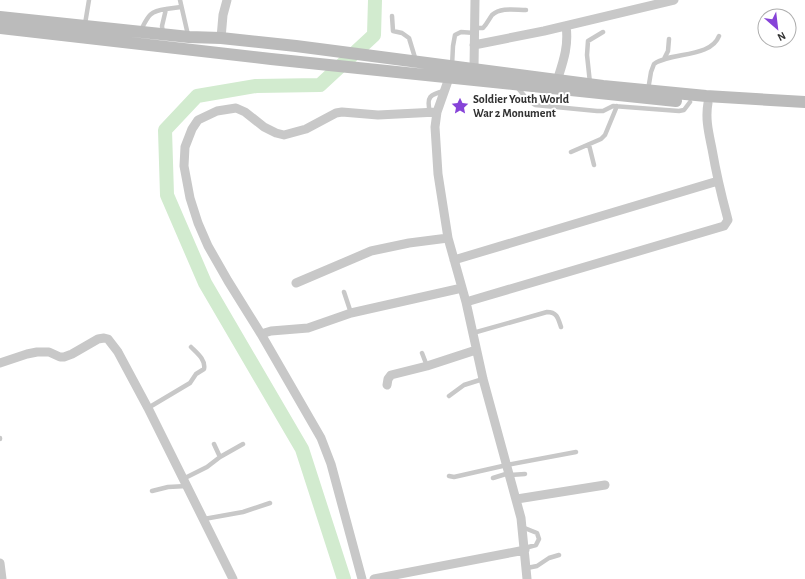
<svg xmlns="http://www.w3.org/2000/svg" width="805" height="579" font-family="'Alegreya Sans',sans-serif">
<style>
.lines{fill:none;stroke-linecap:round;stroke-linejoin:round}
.river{stroke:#d2ebcf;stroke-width:14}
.lane{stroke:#c8c8c8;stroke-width:4.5}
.street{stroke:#c8c8c8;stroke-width:9}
.secondary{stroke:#bbb;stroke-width:12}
.labels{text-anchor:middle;stroke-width:4;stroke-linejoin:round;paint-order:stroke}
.poi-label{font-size:12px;font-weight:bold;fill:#313131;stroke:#fff;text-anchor:start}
</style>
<rect width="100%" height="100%" fill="#fff"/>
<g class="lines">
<!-- river -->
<path class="river" d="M344,579L302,449L205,283L167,195L165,130L197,96L256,86L320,85L374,35L375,0"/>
<!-- lane -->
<path class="lane" d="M180,0L188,35
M392,16L393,31L402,33L409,38L416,61
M85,24L89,0
M475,28H483C487,24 489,19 492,15C501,7 515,10 526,10
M141,30C148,16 150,11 166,9
M163,34L162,26L166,9L181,7
M664,59L668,51L669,39
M452,66L453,46L455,35L461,32L475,33
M590,83L587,55L588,41L603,32
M517,87L527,99L535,105L597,111H603L613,106L679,111L684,110L690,102
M648,90L651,72L654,64C670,52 711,58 719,36
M430,112C426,97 430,94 445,91
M589,145L594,165
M571,152L601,139L605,135L617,106
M344,292L351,313
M473,333L547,312C557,312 558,318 561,327
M422,353L427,366
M449,396L464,385L483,379
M148,408L190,383L196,374L204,369C206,360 197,353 191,347
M0,438V439
M214,444L220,457
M510,475L525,474
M449,476L454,477L507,465L576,452
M493,478L509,473
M183,479L207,467L220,457L243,444
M152,491L168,487L187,486
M204,519L243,512L270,503
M522,527L537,533L539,539L536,545L525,548
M527,568L537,566L549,558L559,555"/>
<!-- street -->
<path class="street" d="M221,38L223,15L227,0
M474,45L544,31L674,0
M474,68L475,0
M449,78L437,112L435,127L438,174L448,238L466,302L483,379L521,518L527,579
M557,81C563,62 569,46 566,26
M454,260L718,181
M296,283L371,251L409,243L448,238
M466,302L724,226L728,220L727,216C721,194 716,172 712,149C709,134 705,119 708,103
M261,334L271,331L308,328L351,313L462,288
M0,363L27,354L37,352H49L60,357H64L72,354L98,339L104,338L108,339L118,352L148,408L233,579
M387,385L388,379L391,375L427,366L476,350
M517,499L605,485
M0,563L2,579
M362,579L331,464L321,438L261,334L228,281L208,246L198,223L190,198L184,166L185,147L192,129L198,120L217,111L236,108L245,112L264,127L276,133L284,135L306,129L336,113L342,112L378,115L437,112
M374,579L525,550"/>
<!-- secondary -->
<path class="secondary" d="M0,17L189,37L221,38L296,46L603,86L706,96L805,102
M0,28L271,59L676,101"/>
</g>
<!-- icons -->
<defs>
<g id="sight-bare" transform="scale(1.38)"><path d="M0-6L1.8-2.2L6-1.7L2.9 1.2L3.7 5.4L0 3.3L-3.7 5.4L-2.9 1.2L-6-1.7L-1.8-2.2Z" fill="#8643d8" stroke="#fff" stroke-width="2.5" paint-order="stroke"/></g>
</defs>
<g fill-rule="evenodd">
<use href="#sight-bare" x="460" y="106"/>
</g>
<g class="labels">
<!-- poi labels -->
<g class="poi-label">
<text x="473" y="103">Soldier Youth World<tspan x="473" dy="14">War 2 Monument</tspan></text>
</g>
</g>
<!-- north arrow -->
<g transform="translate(777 28) rotate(152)"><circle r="19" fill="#ffffff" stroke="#adadad"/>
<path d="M0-3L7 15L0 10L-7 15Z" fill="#8643d8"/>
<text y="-6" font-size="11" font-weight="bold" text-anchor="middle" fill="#313131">N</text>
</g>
</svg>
